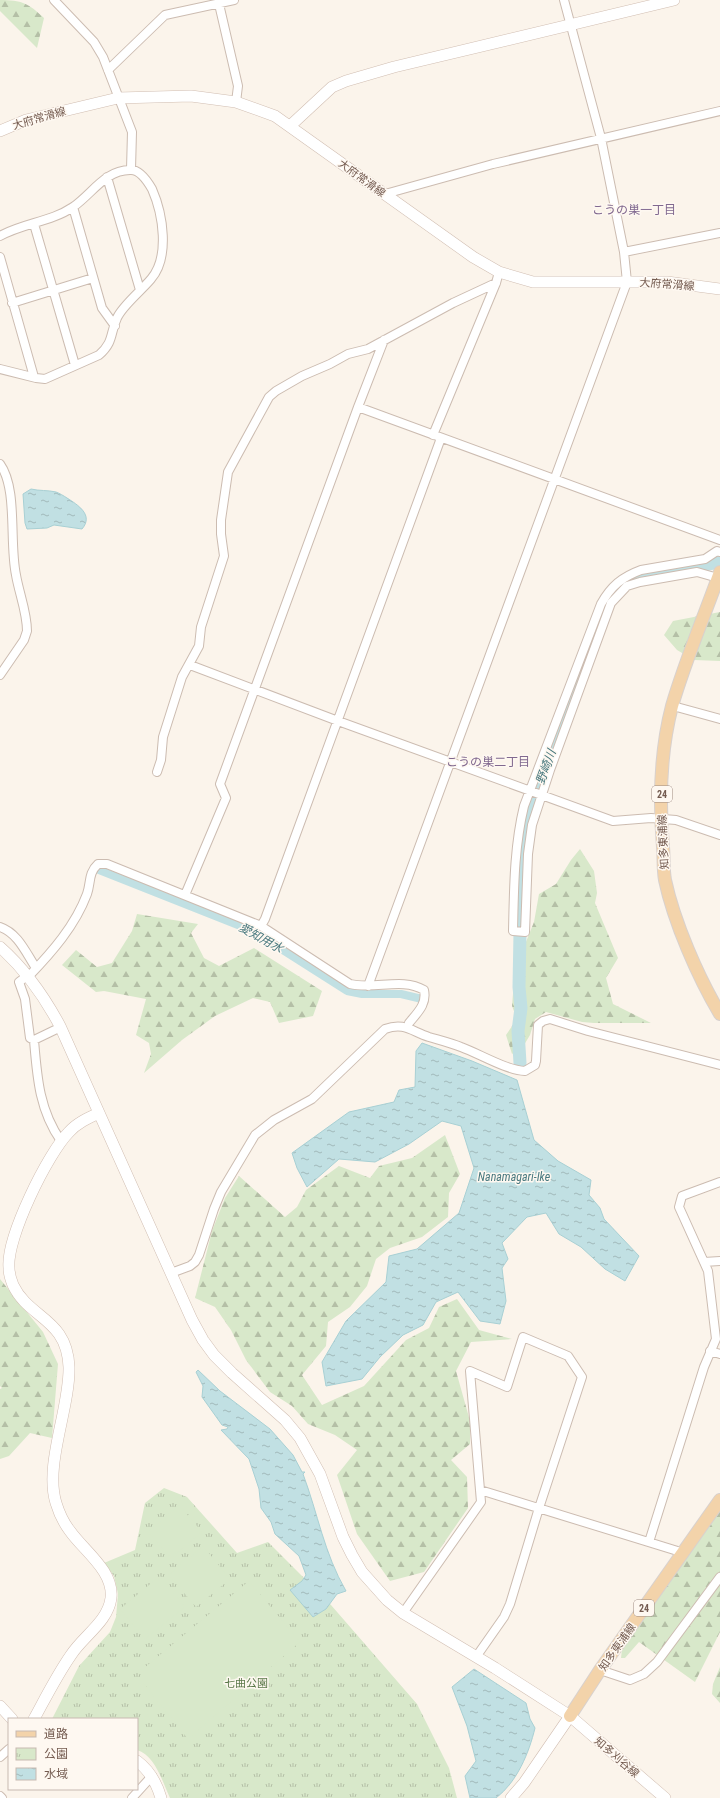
<svg xmlns="http://www.w3.org/2000/svg" width="720" height="1798" font-family="'Roboto Condensed','Noto Sans JP',sans-serif">
<style>
.forest{fill:url(#forest-firs)}
.park{fill:url(#park-tufts)}
.pitch{fill:#d8e8ca}
.water{fill:url(#water-ripples);stroke:#a8d0d4}
.lines{fill:none;stroke-linecap:round;stroke-linejoin:round}
.canal{stroke:#c1e0e3;stroke-width:8}
.river{stroke:#c1e0e3;stroke-width:13}
.street-casing{stroke:#ccbcb1;stroke-width:10}
.secondary-casing{stroke:#d1beb2;stroke-width:12}
.primary-casing{stroke:#d8d1ce;stroke-width:14}
.street{stroke:#fff;stroke-width:8}
.secondary{stroke:#fff;stroke-width:11}
.primary{stroke:#f3d3aa;stroke-width:12}
.labels{text-anchor:middle;stroke-width:3;stroke-linejoin:round;paint-order:stroke}
.shield{fill:#fef8f1;stroke:#9d8a80;stroke-width:1}
.shield-label{font-size:10px;font-weight:bold;fill:#745b50}
.street-label{font-size:11px;fill:#745b50;stroke:#fef8f1}
.park-label{font-size:11px;fill:#5a7849;stroke:#fef8f1}
.neighbourhood-label{font-size:12px;fill:#80688f;stroke:#fef8f1}
.water-label{font-size:12px;font-style:italic;fill:#48787e;stroke:#fef8f1}
</style>
<defs>
<pattern id="forest-firs" width="22" height="20" patternUnits="userSpaceOnUse"><rect width="22" height="20" fill="#d8e8ca"/><path d="M5 1l3.5 6h-7zM16 11l3.5 6h-7z" fill="#b4bfa6"/></pattern>
<pattern id="park-tufts" width="24" height="20" patternUnits="userSpaceOnUse"><rect width="24" height="20" fill="#d8e8ca"/><path d="M3 7l-1-3M5 7V3M7 7l1-3M15 17l-1-3M17 17v-4M19 17l1-3" fill="none" stroke="#b4bfa6"/></pattern>
<pattern id="water-ripples" width="26" height="14" patternUnits="userSpaceOnUse"><rect width="26" height="14" fill="#c1e0e3"/><path d="M2 4q2-2 4 0t4 0M15 11q2-2 4 0t4 0" fill="none" stroke="#a1b9ba"/></pattern>
</defs>
<rect width="100%" height="100%" fill="#fbf4eb"/>
<!-- forest -->
<path class="forest" d="M0,0C22,0 28,3 44,18L37,48L0,11Z
M720,612V661L694,660L677,650L664,635L673,621Z
M580,849L594,871L597,893L595,903L618,958L606,978L613,1004L651,1023H594L582,1022L546,1012L535,1019L530,1035L524,1045L512,1054L506,1035L517,1019L512,1006L515,969L534,922L539,894L556,884L571,860Z
M137,914L198,924L191,933L204,958L219,966L254,948L322,991L313,1016L279,1023L270,1002L253,998L215,1016L182,1040L144,1073L151,1054L149,1043L136,1035L146,999L104,991L96,992L62,965L76,950L97,967L112,963L132,931Z
M445,1135L460,1174L449,1193L448,1217L422,1237L390,1248L376,1259L367,1286L350,1307L328,1322L326,1346L302,1375L322,1405L364,1386L406,1340L429,1328L439,1307L457,1299L479,1330L512,1339L471,1342L456,1371L470,1421V1444L451,1460L467,1477L468,1508L424,1572L390,1581L357,1534L337,1475L357,1450L335,1435L308,1424L292,1406L270,1392L246,1360L231,1330L215,1307L195,1298L212,1231L225,1198L239,1176L285,1217L297,1207L306,1190L339,1166L370,1178L379,1166L412,1158Z
M0,1279L43,1332L58,1364L52,1438L30,1433L9,1456L0,1459V1389L2,1388L0,1386Z
M720,1511V1632L695,1682L639,1642L625,1658H621L622,1649Z
M720,1667V1703L712,1694L713,1684Z"/>
<!-- park -->
<path class="park" d="M164,1488L187,1497L237,1553L268,1542L331,1605L417,1704L449,1768L457,1798H170C163,1783 155,1755 137,1750V1719H52L79,1666L110,1632L116,1617L118,1594L114,1576L104,1563L135,1550L145,1503Z"/>
<!-- pitch -->
<path class="pitch" d="M179,1505L202,1532L171,1558L148,1532Z
M203,1546L230,1579L196,1607L169,1575Z
M160,1576L185,1607L145,1639L120,1609Z
M249,1581L300,1642L188,1739L141,1680L144,1668Z"/>
<!-- water -->
<path class="water" d="M31,489C39,491 48,490 56,492C59,493 64,496 67,498C78,505 94,515 82,529L54,525L47,528L27,529L25,523L23,494Z
M422,1043L472,1061L517,1080L534,1140L558,1161L591,1180L589,1195L600,1208L604,1219L639,1256L625,1281L605,1269L581,1247L559,1234L546,1213L527,1217L502,1243L508,1259L502,1268L506,1301L500,1324L480,1321L458,1292L436,1302L423,1325L403,1335L380,1357L362,1379L326,1386L322,1362L346,1321L386,1282L389,1256L417,1249L459,1213L474,1168L461,1126L442,1121L409,1144L375,1162L339,1159L307,1187L297,1168L292,1153L349,1112L394,1102L399,1090L415,1087L416,1051Z
M198,1370L220,1391L270,1429L293,1455L302,1472H305L303,1474C318,1514 324,1553 346,1591L337,1594L326,1609L313,1617L290,1590L302,1581L306,1575L299,1556L275,1534L271,1522L261,1508L259,1489L249,1459L221,1430L227,1429L228,1427L222,1425L202,1397L203,1386L196,1372Z
M474,1669L526,1703L530,1719L535,1728C529,1753 517,1782 496,1798H470L465,1776L476,1761L467,1726L452,1687Z"/>
<g class="lines">
<!-- canal -->
<path class="canal" d="M99,870L253,931L347,991L362,994H401L422,999"/>
<!-- river -->
<path class="river" d="M520,1063L518,1031L521,1008L519,987L521,879L523,839L530,811L605,605C613,590 622,582 638,577L720,562"/>
<!-- street casing -->
<g class="street-casing">
<path id="street" d="M54,0L94,42L103,57L132,132L131,169
M219,4L238,86L236,102
M108,70L165,15L234,0
M107,177L140,290
M385,194L493,164L720,111
M73,207L102,308L115,326
M34,224L75,365
M0,236C23,223 51,222 73,207C92,194 105,170 130,170C140,169 148,182 152,189C163,214 170,257 151,279C142,290 122,306 117,318C110,333 114,342 99,355L45,379L36,378L0,369
M624,252L720,233
M0,257L34,377
M12,303L93,278
M358,407L720,540
M433,435L496,283L499,272
M0,464C18,489 9,542 16,575C19,593 27,612 27,631L24,640L0,675
M718,578L697,572L640,582L627,586L611,603L550,770L532,825L528,854L525,932L513,931C514,889 514,847 524,806L601,604C611,586 622,577 641,570L705,559L717,551L720,552
M190,665L338,721L613,821L651,818L676,820L720,835
M673,706L720,719
M157,772L161,760L163,737L182,677L199,646L201,627L224,556L221,534V520L228,472L269,397L276,391L302,376L330,364L348,354L368,349L453,303L496,283
M185,895L226,798L220,784L358,407L384,340
M261,926L265,919L441,438
M0,927C18,933 26,953 36,968
M29,976C52,952 75,926 87,894C91,883 88,873 98,864H107L261,926L350,984C375,990 402,977 424,990C427,1004 418,1012 409,1023
M23,979L19,982L25,999L30,1038L34,1040C37,1076 39,1110 61,1141
M368,986L627,282L624,252L601,138L564,0
M34,1040L61,1027
M704,1262L720,1261
M171,1273L190,1266L195,1262L199,1255L214,1209L221,1192L255,1135L274,1120L312,1099L385,1029C404,1022 411,1031 429,1037C439,1040 451,1043 461,1047C480,1054 506,1070 525,1071L535,1065L536,1061L538,1025L543,1021L550,1019L588,1031L720,1065
M710,1351L720,1354
M480,1490L684,1553
M649,1542L704,1367L716,1339L708,1271L679,1207L682,1196L720,1182
M403,1613L481,1502L470,1371L507,1387L523,1337L568,1356L582,1377L539,1508L510,1604L504,1617L476,1657
M600,1670L630,1680L644,1674L657,1662L720,1577
M0,1757L9,1749
M0,1796L2,1798
M132,1798L152,1776"/>
</g>
<!-- secondary casing -->
<g class="secondary-casing">
<path id="secondary" d="M290,126L332,87L346,81L394,67L674,0
M0,131L26,120L118,98L191,96L236,102L275,116L473,257L499,272L533,282H667L720,289
M0,947C26,970 44,996 60,1026L192,1320L203,1340L214,1355L232,1373L285,1420L300,1438L320,1474L343,1537L352,1555L362,1572L387,1600L403,1613L495,1668L570,1716L665,1798
M0,1706L12,1719
M34,1719C46,1697 57,1675 71,1655C83,1636 108,1622 111,1598C114,1571 84,1551 70,1531C63,1522 59,1513 56,1503C44,1465 70,1408 69,1367C67,1318 29,1319 13,1285C11,1280 9,1274 9,1268C6,1238 48,1153 69,1132C77,1123 88,1118 99,1113
M137,1761C149,1770 157,1784 161,1798
M511,1798L524,1783L570,1716"/>
</g>
<!-- primary casing -->
<g class="primary-casing">
<path id="primary" d="M720,572C704,617 685,661 672,706C660,752 659,800 663,847C664,858 663,869 665,880C674,922 698,977 720,1014
M570,1716L600,1670L720,1500"/>
</g>
<!-- street -->
<use href="#street" class="street"/>
<!-- secondary -->
<use href="#secondary" class="secondary"/>
<!-- primary -->
<use href="#primary" class="primary"/>
</g>
<g class="labels">
<!-- shield labels -->
<g class="shield">
<rect x="652" y="786" width="20" height="16" rx="3"/>
<rect x="634" y="1600" width="20" height="16" rx="3"/>
</g>
<g class="shield-label">
<text x="662" y="798">24</text>
<text x="644" y="1612">24</text>
</g>
<!-- street labels -->
<g class="street-label">
<text transform="translate(39 118) rotate(-16)" y="4">大府常滑線</text>
<text transform="translate(362 178) rotate(36)" y="4">大府常滑線</text>
<text transform="translate(667 284) rotate(4)" y="4">大府常滑線</text>
<text transform="translate(663 842) rotate(-93)" y="4">知多東浦線</text>
<text transform="translate(617 1647) rotate(-55)" y="4">知多東浦線</text>
<text transform="translate(617 1757) rotate(41)" y="4">知多刈谷線</text>
</g>
<!-- park labels -->
<g class="park-label">
<text x="246" y="1687">七曲公園</text>
</g>
<!-- neighbourhood labels -->
<g class="neighbourhood-label">
<text x="634" y="214">こうの巣一丁目</text>
<text x="488" y="766">こうの巣二丁目</text>
</g>
<!-- water labels -->
<g class="water-label">
<text transform="translate(546 767) rotate(-70)" y="4">野崎川</text>
<text transform="translate(261 938) rotate(29)" y="4">愛知用水</text>
<text x="514" y="1181">Nanamagari-Ike</text>
</g>
</g>
<!-- legend -->
<rect x="8" y="1718" width="130" height="72" fill="#fef8f1" stroke="#c7b9b1"/>
<rect x="16" y="1731" width="20" height="6" fill="#f3d3aa" stroke="#c7b9b1"/>
<text x="44" y="1738" font-size="12" fill="#745b50">道路</text>
<rect x="16" y="1748" width="20" height="12" fill="url(#park-tufts)" stroke="#c7b9b1"/>
<text x="44" y="1758" font-size="12" fill="#745b50">公園</text>
<rect x="16" y="1768" width="20" height="12" fill="url(#water-ripples)" stroke="#c7b9b1"/>
<text x="44" y="1778" font-size="12" fill="#745b50">水域</text>
</svg>
